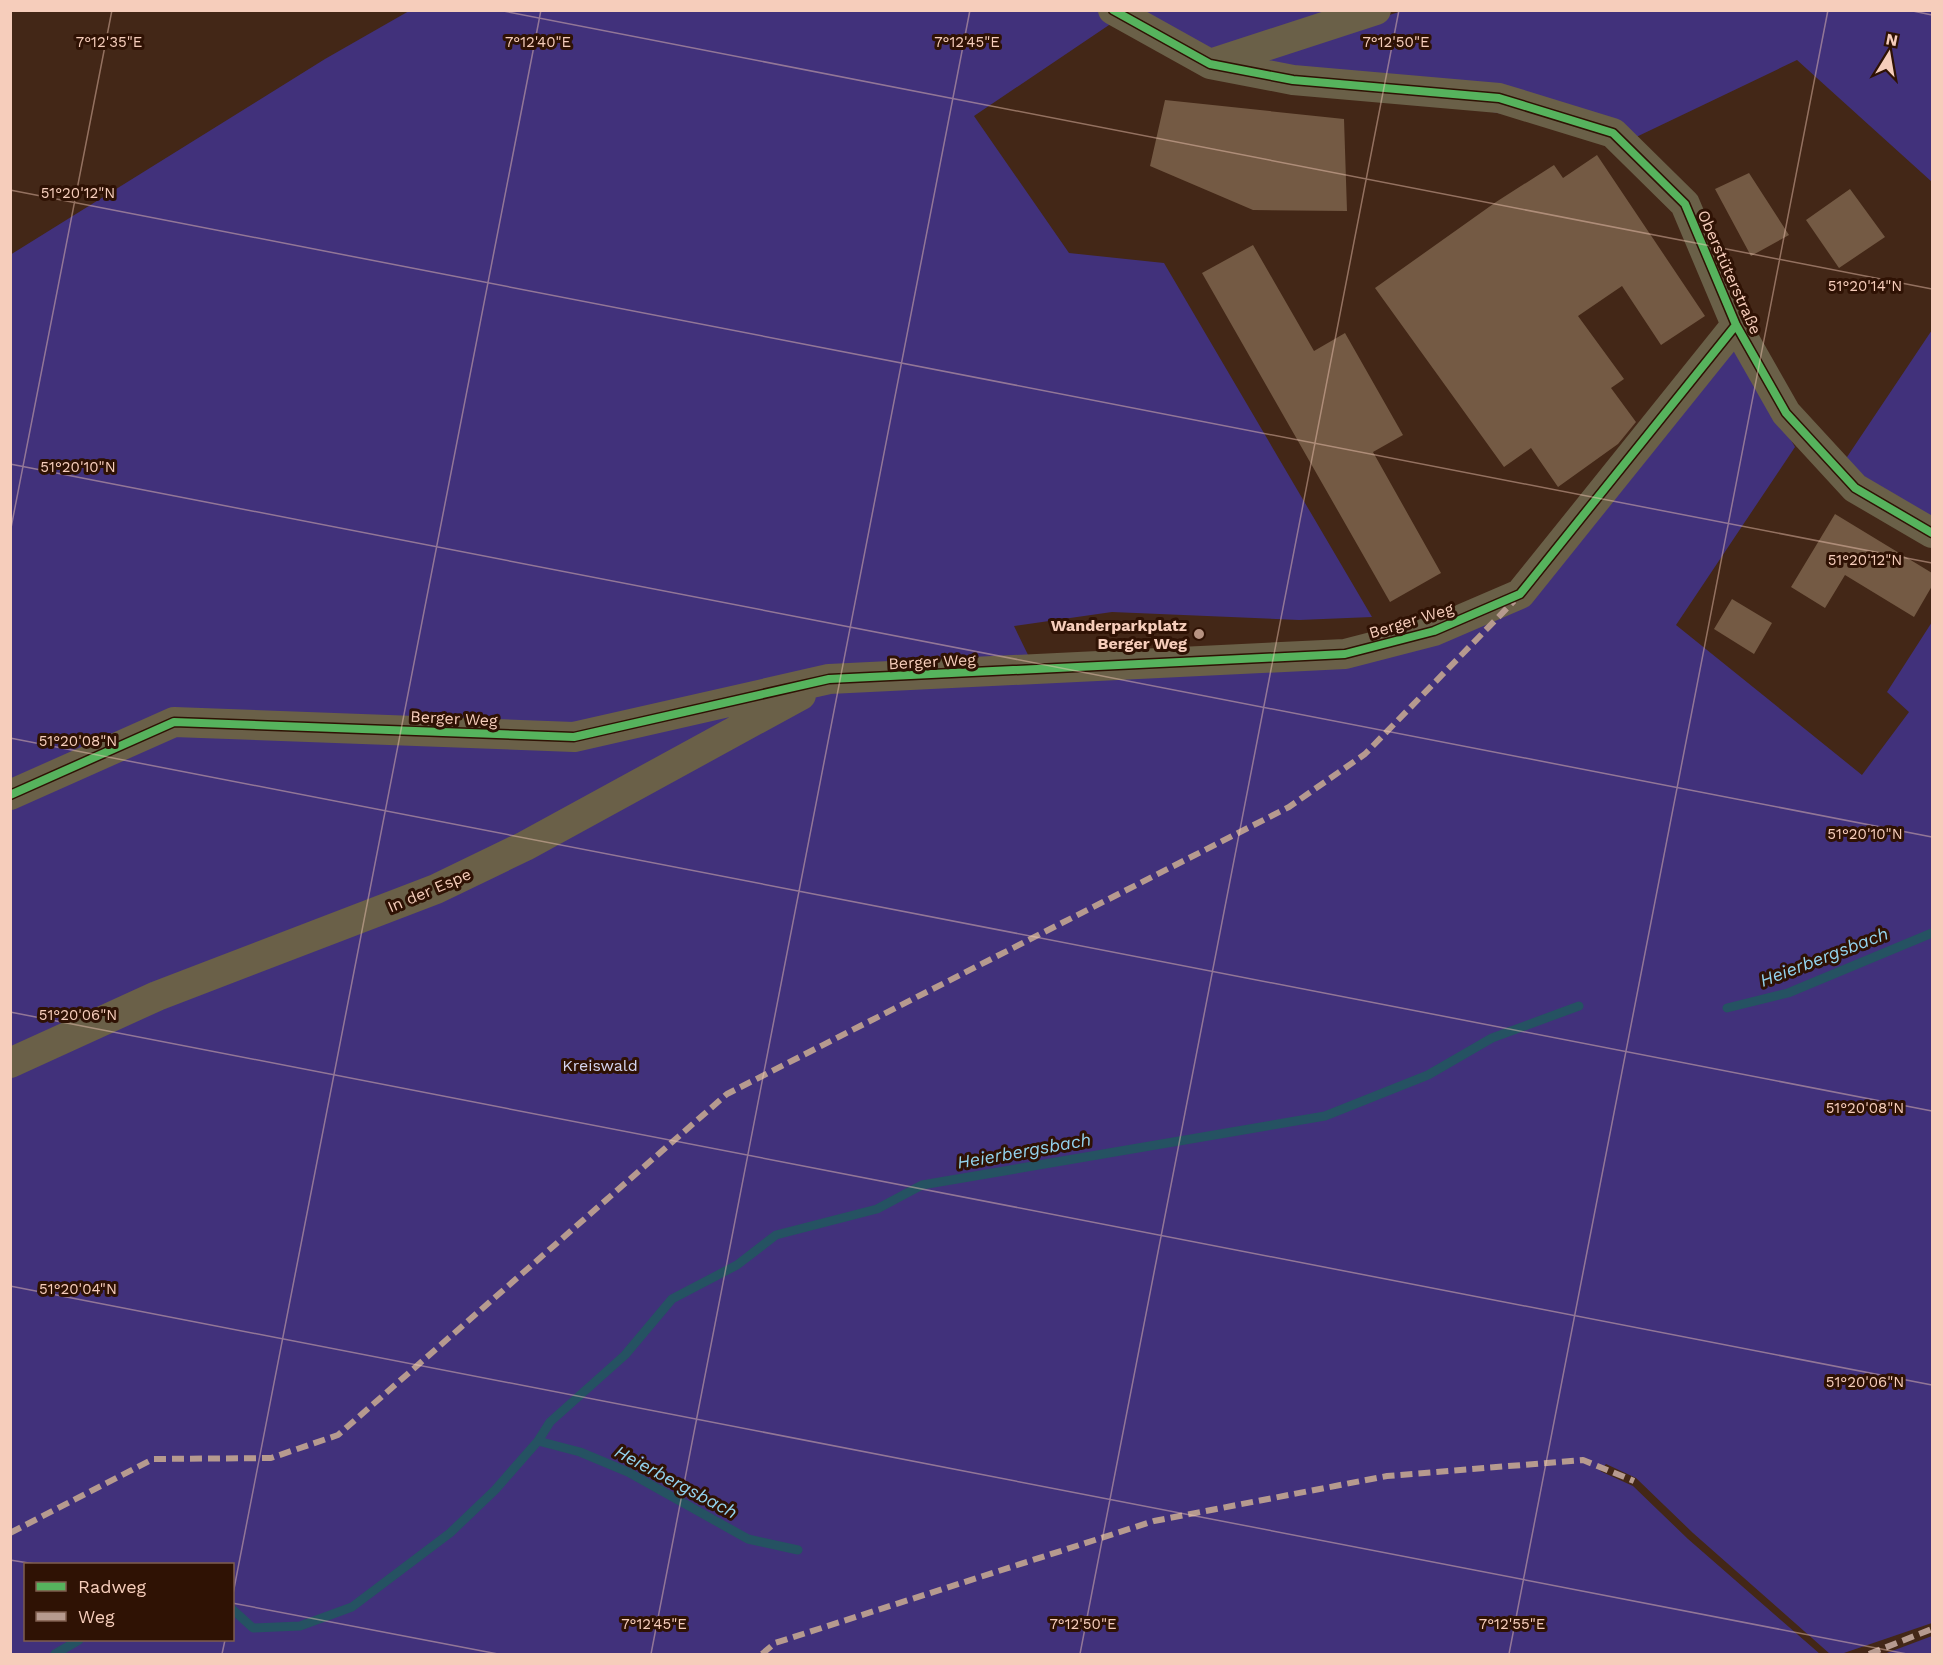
<svg xmlns="http://www.w3.org/2000/svg" width="1943" height="1665" font-family="'Work Sans',sans-serif">
<style>
.green{fill:#41317b;fill-rule:evenodd}
.lines{fill:none;stroke-linecap:round;stroke-linejoin:round}
.stream{stroke:#255262;stroke-width:9}
.building{fill:#745a44}
.minor{stroke:#6a6048;stroke-width:30}
.quiet{stroke:#b69a8f;stroke-width:6;stroke-dasharray:12 6;stroke-linecap:butt}
.cycleway-casing{stroke:#2f1204;stroke-width:11}
.cycleway{stroke:#56b35d;stroke-width:8}
.ticks{fill:none;stroke:#f6cdbb;stroke-width:1.5;stroke-opacity:0.45}
.poi-dot{fill:#b79382;stroke:#2f1204;stroke-width:2}
.labels{text-anchor:middle;stroke-width:6;stroke-linejoin:round;paint-order:stroke}
.street-label{font-size:16px;fill:#f6cdbb;stroke:#2f1204}
.poi-label{font-size:16px;font-weight:bold;fill:#f6cdbb;stroke:#2f1204;text-anchor:end}
.park-label{font-size:16px;fill:#d4d4ef;stroke:#2f1204}
.water-label{font-size:18px;font-style:italic;fill:#93d3ee;stroke:#2f1204}
.ticks-label{font-size:15px;text-anchor:middle;fill:#f6cdbb;stroke:#2f1204;stroke-width:6;stroke-linejoin:round;paint-order:stroke}
</style>
<rect width="100%" height="100%" fill="#432717"/>
<!-- green -->
<path class="green" d="M409,11H1100L1112,23L974,116L1069,253L1164,263L1372,617L1299,620L1112,612L1014,626L1029,657L1350,660L1526,600L1732,341L1795,447L1676,625L1862,775L1909,712L1887,692L1932,622V1623L1841,1654H1830L1693,1533L1636,1478L1606,1464L1600,1471L1633,1486L1688,1539L1820,1654H11L10,255L325,59ZM26,1564H232V1640H26Z
M1139,11H1355L1214,52Z
M1402,11H1932V182L1797,60L1632,139L1239,63Z
M1932,330V520L1843,463Z
M1932,1636V1654H1884Z"/>
<g class="lines">
<!-- stream -->
<path class="stream" d="M1727,1008L1788,993L1932,933
M538,1441L580,1452L628,1472L748,1539L798,1550
M232,1609L253,1628L300,1626L352,1607L450,1533L495,1490L538,1441L550,1422L625,1355L672,1299L737,1265L776,1235L877,1209L922,1185L1325,1116L1428,1075L1492,1038L1579,1006
M55,1654L79,1640"/>
</g>
<!-- building -->
<path class="building" d="M1165,100L1344,119L1347,211L1253,210L1150,166Z
M1597,155L1705,316L1661,345L1622,286L1578,316L1624,379L1611,388L1636,422L1618,444L1558,487L1531,448L1504,467L1375,288L1496,202L1554,165L1563,178Z
M1749,173L1789,235L1751,256L1715,189Z
M1850,189L1885,237L1839,268L1806,220Z
M1253,245L1314,351L1345,333L1403,435L1373,452L1441,573L1390,602L1202,273Z
M1835,514L1932,573V586L1914,617L1845,575L1825,608L1791,587Z
M1732,599L1772,623L1754,654L1714,629Z"/>
<g class="lines">
<!-- minor -->
<path class="minor" d="M1113,10L1210,64L1293,80L1499,98L1613,133L1685,204L1736,325L1786,413L1855,488L1932,533
M1213,63L1376,10
M10,795L174,722L574,737L829,679L1345,654L1434,631L1520,594L1736,325
M10,1063L157,996L436,889L525,846L801,695"/>
<!-- quiet -->
<path class="quiet" d="M10,1533L153,1459L271,1458L338,1435L727,1094L1289,807L1365,754L1514,601
M762,1654L775,1643L1154,1521L1387,1476L1583,1460L1634,1481
M1869,1654L1932,1629"/>
<!-- cycleway casing -->
<g class="cycleway-casing">
<path id="cycleway" d="M1113,10L1210,64L1293,80L1499,98L1613,133L1685,204L1736,325L1786,413L1855,488L1932,533
M10,795L174,722L574,737L829,679L1345,654L1434,631L1520,594L1736,325"/>
</g>
<!-- cycleway -->
<use href="#cycleway" class="cycleway"/>
</g>
<!-- ticks -->
<path class="ticks" d="M498,10L1932,289M1908,10L1932,15M10,190L1932,563M10,464L1932,837M10,533L112,10M10,738L1932,1111M10,1012L1932,1385M10,1286L1907,1654M10,1560L35,1564M232,1599L541,10M232,1603L498,1654M222,1654L225,1640M651,1654L970,10M1080,1654L1399,10M1509,1654L1828,10"/>
<!-- markers -->
<circle class="poi-dot" cx="1199" cy="634" r="6"/>
<g class="labels">
<!-- street labels -->
<g class="street-label">
<text transform="translate(1730 272) rotate(66)" y="6">Oberstüterstraße</text>
<text transform="translate(1411 620) rotate(-17)" y="6">Berger Weg</text>
<text transform="translate(932 661) rotate(-3)" y="6">Berger Weg</text>
<text transform="translate(454 718) rotate(3)" y="6">Berger Weg</text>
<text transform="translate(429 890) rotate(-23)" y="6">In der Espe</text>
</g>
<!-- poi labels -->
<g class="poi-label">
<text x="1187" y="631">Wanderparkplatz<tspan x="1187" dy="18">Berger Weg</tspan></text>
</g>
<!-- park labels -->
<g class="park-label">
<text x="600" y="1071">Kreiswald</text>
</g>
<!-- water labels -->
<g class="water-label">
<text transform="translate(1824 957) rotate(-21)" y="6">Heierbergsbach</text>
<text transform="translate(1024 1151) rotate(-10)" y="6">Heierbergsbach</text>
<text transform="translate(676 1482) rotate(28)" y="6">Heierbergsbach</text>
</g>
</g>
<g class="ticks-label">
<text x="109" y="47">7°12'35"E</text>
<text x="538" y="47">7°12'40"E</text>
<text x="967" y="47">7°12'45"E</text>
<text x="1396" y="47">7°12'50"E</text>
<text x="78" y="198">51°20'12"N</text>
<text x="1865" y="291">51°20'14"N</text>
<text x="78" y="472">51°20'10"N</text>
<text x="1865" y="565">51°20'12"N</text>
<text x="78" y="746">51°20'08"N</text>
<text x="1865" y="839">51°20'10"N</text>
<text x="78" y="1020">51°20'06"N</text>
<text x="1865" y="1113">51°20'08"N</text>
<text x="78" y="1294">51°20'04"N</text>
<text x="1865" y="1387">51°20'06"N</text>
<text x="654" y="1629">7°12'45"E</text>
<text x="1083" y="1629">7°12'50"E</text>
<text x="1512" y="1629">7°12'55"E</text>
</g>
<!-- border -->
<rect width="1943" height="1665" fill="none" stroke="#f6cdbb" stroke-width="24"/>
<!-- legend -->
<rect x="24" y="1563" width="210" height="78" fill="#2f1204" stroke="#7f5d4d" stroke-width="1.5"/>
<rect x="36" y="1582" width="30" height="9" fill="#56b35d" stroke="#7f5d4d" stroke-width="1.5"/>
<text x="78" y="1593" font-size="18" fill="#f6cdbb">Radweg</text>
<rect x="36" y="1612" width="30" height="9" fill="#b69a8f" stroke="#7f5d4d" stroke-width="1.5"/>
<text x="78" y="1623" font-size="18" fill="#f6cdbb">Weg</text>
<!-- north arrow -->
<g transform="translate(1889 54) rotate(11)" stroke="#2f1204" stroke-width="4.5" paint-order="stroke">
<path d="M0-4.5L10 22L0 15L-10 22Z" fill="#f6cdbb"/>
<text y="-9" font-size="16" font-weight="bold" text-anchor="middle" fill="#f6cdbb">N</text>
</g>
</svg>
